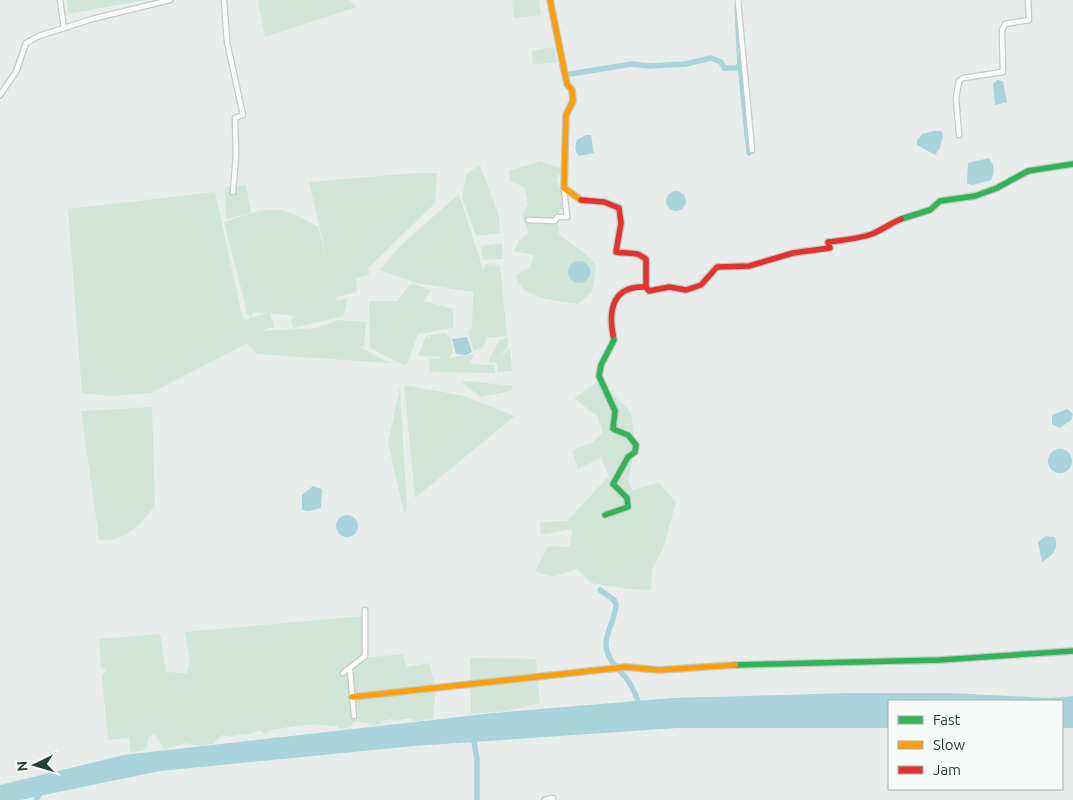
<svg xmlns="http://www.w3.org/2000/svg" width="1073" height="800" font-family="Ubuntu,sans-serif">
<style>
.green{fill:#d1e6d8}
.water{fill:#a9d4db}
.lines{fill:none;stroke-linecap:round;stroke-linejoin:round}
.canal{stroke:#a9d4db;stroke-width:5.5}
.street-casing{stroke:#c5cac8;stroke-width:7}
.fast-casing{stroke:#c3cbc8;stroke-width:8}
.slow-casing{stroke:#c3cbc8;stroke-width:8}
.jam-casing{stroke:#c3cbc8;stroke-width:8}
.street{stroke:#fcfcfc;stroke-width:4.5}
.fast{stroke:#30b455;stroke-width:5.5}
.slow{stroke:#ff9f0a;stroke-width:5.5}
.jam{stroke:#e5322d;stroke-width:5.5}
</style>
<rect width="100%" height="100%" fill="#e8edeb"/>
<!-- green -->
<path class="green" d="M67,0H144L69,14Z
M258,0H349L357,7L265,37Z
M512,0H539L541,15L514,18Z
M554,47L557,63L533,64L532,51Z
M540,161L563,169L556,179L566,200L557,217L559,234C571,245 586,251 596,265L592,292L578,304C557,300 518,300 516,274L530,268L534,255L514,251L519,240L529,233L522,215L528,205L524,187L510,181L509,171Z
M480,165L499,216L500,233L476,236L462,198L466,174Z
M416,173H437L435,203L368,268L369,275L352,279L356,278L357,292L336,297L337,301L348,298L344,316L293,328L291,320L295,316L270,313L274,327L259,331L317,328L339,320L366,322L364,347H360L389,363L257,354L247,343L151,393L111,396L82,393L68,209L215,192L243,320L268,313L253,312L252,317L246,314V307L224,222C270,208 274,201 318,227L327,259L309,182Z
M246,185L251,213L226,219L225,187Z
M459,194L483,269L486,264L500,265L507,336L484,338L487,339L482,348L474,351L468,332L472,326L473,292L416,283L380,270L400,246Z
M502,243L503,259L483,260L481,246Z
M411,283L431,290L424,301L453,309V328L418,334L406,366L370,348L369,301H397Z
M445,333L450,338L453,353L449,358L474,354L470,364L494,365L495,373L430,372L429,358L442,359L439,357L418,356L426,336L430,339L429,335Z
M508,337V346L500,358L510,348L512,371L497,372V363L488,362L499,341Z
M470,381L513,386L511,391L481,397L461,382Z
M599,381L631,412L635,445L628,481L632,490L659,483L676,502L663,549L652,570L651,590L629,589L591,583L577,569L552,577L535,571L548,546L570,547L572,529L541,535L540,522L567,521L609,476L601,458L578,469L572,450L592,443L603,433L597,416L574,398Z
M404,385L464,396L515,416L415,498Z
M400,386L407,511L404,513L388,443Z
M152,407L155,504C146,522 119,546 99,539L81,411Z
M364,616V655L349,671L354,721V698L436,689L433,719L414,721L411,718L394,721L392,719L382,721L379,725L355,721L350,727L339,729L338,725L333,727C317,721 292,727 275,729C272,729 268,733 265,734L259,730C250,736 241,733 231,737L222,735L213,744L199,746L185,743L164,749L155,734L149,736L147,746L142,751L130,752L129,738L108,740L102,676L106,670L101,667L99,639L160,634L166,672L187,673L190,660L185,632Z
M403,654L406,667L429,663L435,686L353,696L351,670L365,658Z
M470,658L536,659L540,703L508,711L471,714Z"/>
<!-- water -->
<path class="water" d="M997,80L1003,81L1007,102L995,105L993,84Z
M934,131H941L943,135L940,148L935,155L917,145V140L922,134Z
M586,135H591L594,153L579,156C574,151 575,146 577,140Z
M989,158C995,167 995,171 991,180L972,185L967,183L968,163Z
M666 201a10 10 0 1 1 20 0a10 10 0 1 1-20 0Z
M568 272a11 11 0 1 1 22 0a11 11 0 1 1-22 0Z
M467,337L472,352L466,355L456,354L452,339Z
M1067,409L1073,414L1071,420L1060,428L1052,424V415Z
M1048 461a12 12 0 1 1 24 0a12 12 0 1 1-24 0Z
M313,486L322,489L321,508L309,511L302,510V495Z
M336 526a11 11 0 1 1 22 0a11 11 0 1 1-22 0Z
M1046,536L1055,537C1059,551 1052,555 1042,562L1038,542Z
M849,693H950L1050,698L1073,696V728H1062V701H889V728H677L414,746L160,771L20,800H0V785L124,755L494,713L672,698Z"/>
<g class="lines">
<!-- canal -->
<path class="canal" d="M740,65L749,153
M570,74L632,64L649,66L686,64L711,58L721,62L724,68H736L740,65L737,7
M600,590L614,600L616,604C616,619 605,632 606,646C608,661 618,668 627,679C633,688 637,697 640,707
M473,735L477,760V800
M36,800L41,791"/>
<!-- street casing -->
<g class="street-casing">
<path id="street" d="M60,0L64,28
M224,0L227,42L243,115L235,118L236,155L233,192
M738,0L752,150
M0,95L16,72L26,43L39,36L92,19L170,0
M959,135L956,98L959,81L963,78L1003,72L1002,31L1005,24L1029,20L1028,0
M528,220L555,221L557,217H567L564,188
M350,670L354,716
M343,673L365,656V610
M545,800L553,798"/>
</g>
<!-- fast casing -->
<g class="fast-casing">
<path id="fast" d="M901,219L930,210L940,201L975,196L997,188L1028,171L1073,164
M605,515L628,507L627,498L613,484L628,457L635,452L636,445L628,435L613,429L615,411L599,376L601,365L614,340L613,335
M735,665L940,660L1073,651"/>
</g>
<!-- slow casing -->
<g class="slow-casing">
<path id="slow" d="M550,0L567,84L572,90L573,101L566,115L564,188L581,200
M352,697L626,667L659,670L735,665"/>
</g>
<!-- jam casing -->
<g class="jam-casing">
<path id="jam" d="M581,200L604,202L619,208L621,223L616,252L638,254L646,259V287
M613,335C608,308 614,285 646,287L649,291L669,287L686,290L701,285L717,267L749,266L793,253L830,248L828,242C843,240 858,239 872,234C882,230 891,223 901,219"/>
</g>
<!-- street -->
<use href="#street" class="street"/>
<!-- fast -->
<use href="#fast" class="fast"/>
<!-- slow -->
<use href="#slow" class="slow"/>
<!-- jam -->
<use href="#jam" class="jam"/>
</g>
<!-- legend -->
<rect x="888" y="700" width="175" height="90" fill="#f7fbf9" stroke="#a3b1ad"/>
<rect x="898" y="716" width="25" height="8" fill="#30b455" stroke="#a3b1ad"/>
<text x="933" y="725" font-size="15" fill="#24423a">Fast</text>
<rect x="898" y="741" width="25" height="8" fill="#ff9f0a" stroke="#a3b1ad"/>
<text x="933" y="750" font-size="15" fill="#24423a">Slow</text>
<rect x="898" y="766" width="25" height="8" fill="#e5322d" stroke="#a3b1ad"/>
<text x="933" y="775" font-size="15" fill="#24423a">Jam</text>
<!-- north arrow -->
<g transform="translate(35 765) rotate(265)" stroke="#f7fbf9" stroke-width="4" paint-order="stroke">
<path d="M0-4L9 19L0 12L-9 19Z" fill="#24423a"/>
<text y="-8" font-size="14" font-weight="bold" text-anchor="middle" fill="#24423a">N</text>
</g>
</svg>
